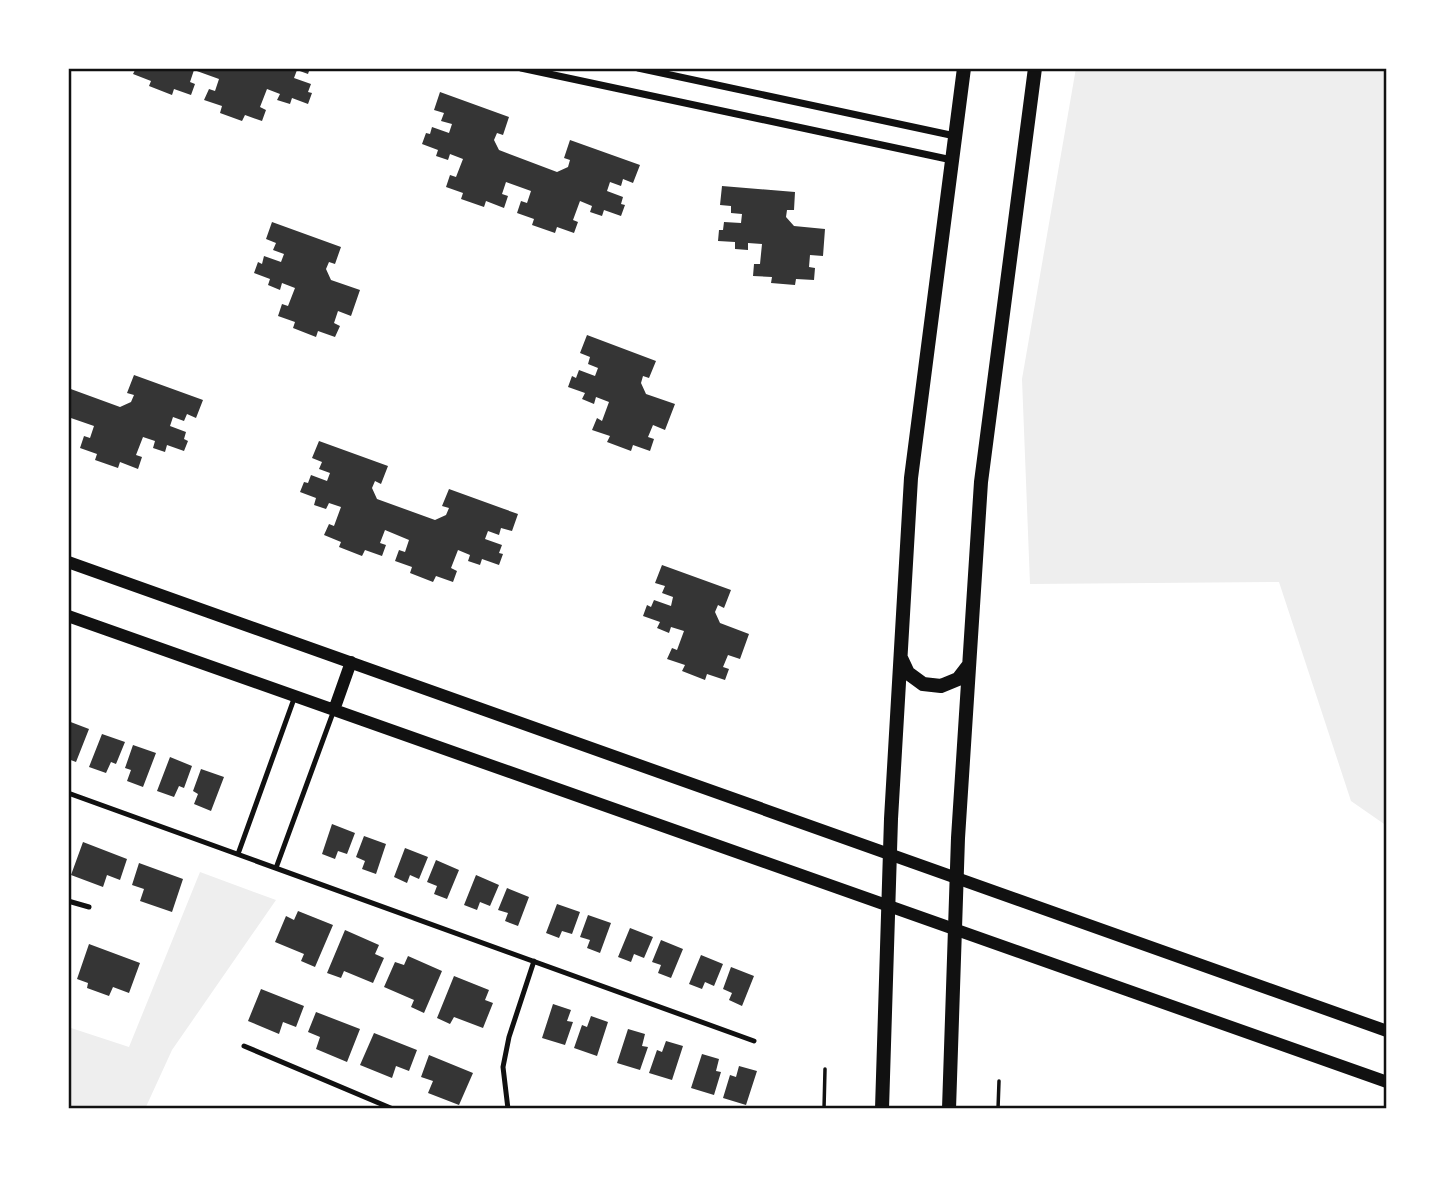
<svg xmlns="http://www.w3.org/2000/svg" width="1455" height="1177" font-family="Figtree,sans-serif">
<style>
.green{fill:#eee}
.building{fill:#353535}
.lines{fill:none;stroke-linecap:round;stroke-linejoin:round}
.path{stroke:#111;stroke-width:3.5}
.service{stroke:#111;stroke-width:5}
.minor{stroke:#111;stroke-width:7}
.tertiary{stroke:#111;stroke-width:12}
.secondary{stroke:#111;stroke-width:14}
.neatline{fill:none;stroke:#111;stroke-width:2.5}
</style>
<rect width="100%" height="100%" fill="#fff"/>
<!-- green -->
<path class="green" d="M1076,68H1387V826L1351,801L1279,582L1030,584L1022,379Z
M200,872L276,900L172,1050L145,1109H68V1027L129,1047Z"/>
<!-- building -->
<path class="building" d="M136,68H310L308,74L297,70L294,78L311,84L308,92L312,93L308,104L292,98L290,104L277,100L280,94L267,89L260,107L266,110L262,121L245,115L242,121L220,113L222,106L204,100L209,89L215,91L219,79L194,70L190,82L195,84L191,95L174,89L172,95L149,86L151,81L133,74Z
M440,92L509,117L503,135L497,133L494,140L499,150L557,172L568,167L570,160L564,158L570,140L640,165L633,183L623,179L621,186L610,182L607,191L623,197L621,204L625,205L621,216L604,210L602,216L590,212L592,206L580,201L573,220L578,222L574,233L557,227L555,233L532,225L534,219L517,213L521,201L527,203L531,191L506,182L502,194L508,196L504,208L486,201L484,207L461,199L463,193L446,187L450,175L456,177L463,159L450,154L448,160L436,156L438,150L422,144L426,133L430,134L432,127L449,133L452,124L441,121L444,113L434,110Z
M722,186L795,192L794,210H787L786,217L794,226L825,229L823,256L810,255L809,267L815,268L814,280L796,279L795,285L771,283L772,277L753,276L754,264H760L762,244L748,243V250L735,249V242L718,241L719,230H723L724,222L741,223L742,214L731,213V206L720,205Z
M272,222L341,247L335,264L329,262L326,269L331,280L360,290L351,316L338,311L334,323L340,326L335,337L318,331L316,337L293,328L295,322L278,316L282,304L288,306L295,288L282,283L280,290L268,285L270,279L254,273L258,262L262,264L264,256L281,262L284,254L273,250L276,243L266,239Z
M587,335L656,361L649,378L643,376L641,383L646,394L675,404L665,430L653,425L648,437L654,439L650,451L633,445L631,451L607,442L610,436L592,430L597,418L602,421L609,402L596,397L594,404L582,399L585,393L568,387L572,376L576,378L579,370L595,376L598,368L588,364L590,357L580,353Z
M134,375L203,400L196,418L187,414L184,421L173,417L170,426L186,432L184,439L188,441L184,451L167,445L165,452L153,448L155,441L143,437L136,455L142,457L138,469L120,462L118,468L95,460L97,454L80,448L84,436L90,438L94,426L68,417V388L120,407L131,402L134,395L127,393Z
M319,441L388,466L381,484L375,481L372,488L377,499L435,520L446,515L449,508L442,506L449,489L518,514L512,531L501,528L499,535L488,531L485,539L502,545L499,553L503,554L499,565L482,559L480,565L468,561L470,555L458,550L451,568L457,571L453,582L436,576L433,582L410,573L412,567L395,561L399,550L405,552L409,540L385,530L380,543L386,545L382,556L365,550L362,556L339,547L341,542L324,535L329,524L334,526L341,507L329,503L326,509L314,505L316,498L300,492L304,482L308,483L311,475L327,481L330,473L319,469L322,462L312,458Z
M662,565L731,590L724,608L718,605L715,612L720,623L749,634L740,659L728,655L723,667L729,669L725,680L707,674L705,680L682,671L685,665L667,659L672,648L677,650L684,631L671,627L669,633L657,628L660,622L643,616L647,605L651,607L654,600L671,606L673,597L662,593L665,586L655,583Z
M68,721L89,729L76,762L68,759Z
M102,734L125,742L116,764L111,762L106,773L89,767Z
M133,745L156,753L143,787L127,781L131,770L125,768Z
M170,757L192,766L184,788L179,786L174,797L157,791Z
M201,769L224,777L211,811L194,804L198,794L193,791Z
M332,824L355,833L347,854L338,851L335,859L322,854Z
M364,836L386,844L376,874L362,869L365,861L356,857Z
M83,842L127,859L120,880L107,875L103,887L71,875Z
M405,848L428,857L419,879L410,875L407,883L394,877Z
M436,860L459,870L447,899L434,894L437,886L427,882Z
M139,863L183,879L172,912L140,901L144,889L132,885Z
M476,875L499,885L490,906L480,902L477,910L464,905Z
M507,888L529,897L518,926L505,921L508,913L498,910Z
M557,904L580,912L572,934L562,931L559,938L546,933Z
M298,911L333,925L315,967L301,961L304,954L275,942L286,916L294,920Z
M588,915L611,923L600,953L587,948L590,940L580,937Z
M630,928L653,937L644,958L634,954L631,962L618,957Z
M345,930L379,945L375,954L384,958L373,983L344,971L341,978L327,973Z
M661,940L683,949L671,978L658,973L661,965L652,962Z
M89,944L140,963L129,993L113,987L109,996L87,988L88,983L77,979Z
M701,955L723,964L714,986L705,982L702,989L689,984Z
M408,956L442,971L424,1013L411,1007L414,1000L384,987L395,962L404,965Z
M731,967L754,976L742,1006L729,1000L732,993L723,989Z
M454,976L489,990L485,1000L493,1003L483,1028L454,1017L450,1024L437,1018Z
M261,989L304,1006L296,1027L283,1022L279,1034L248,1021Z
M553,1004L571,1010L567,1021L573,1022L565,1045L542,1038Z
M316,1012L360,1029L347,1062L316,1049L320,1037L308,1032Z
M591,1016L608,1022L597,1056L574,1048L582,1025L587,1027Z
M628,1029L645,1034L642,1046L648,1047L640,1070L617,1063Z
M374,1033L417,1050L409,1071L396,1066L392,1078L360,1065Z
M666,1041L683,1046L672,1080L649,1073L657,1050L662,1052Z
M702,1054L719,1059L716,1071L721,1072L714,1095L691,1088Z
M429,1055L473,1073L459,1105L428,1093L433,1081L421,1077Z
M739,1066L757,1071L746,1105L723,1098L730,1075L736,1077Z"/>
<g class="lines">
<!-- path -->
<path class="path" d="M824,1109L825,1069
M998,1109L999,1081"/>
<!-- service -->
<path class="service" d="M68,793L754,1041
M238,854L295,696
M276,868L334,710
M68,901L89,907
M244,1046L393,1109
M508,1109L503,1067L509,1037L534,961"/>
<!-- minor -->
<path class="minor" d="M521,68L952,160
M638,68L955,136"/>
<!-- tertiary -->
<path class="tertiary" d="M68,562L1387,1031
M68,616L1387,1082
M334,710L351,662"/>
<!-- secondary -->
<path class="secondary" d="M901,658L908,673L923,684L941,686L958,679L968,666
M882,1109L891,819L911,478L964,68
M949,1109L958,838L981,482L1035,68"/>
</g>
<!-- border -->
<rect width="1455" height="1177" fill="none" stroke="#ffffff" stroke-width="140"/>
<rect x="70" y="70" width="1315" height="1037" class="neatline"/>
</svg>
